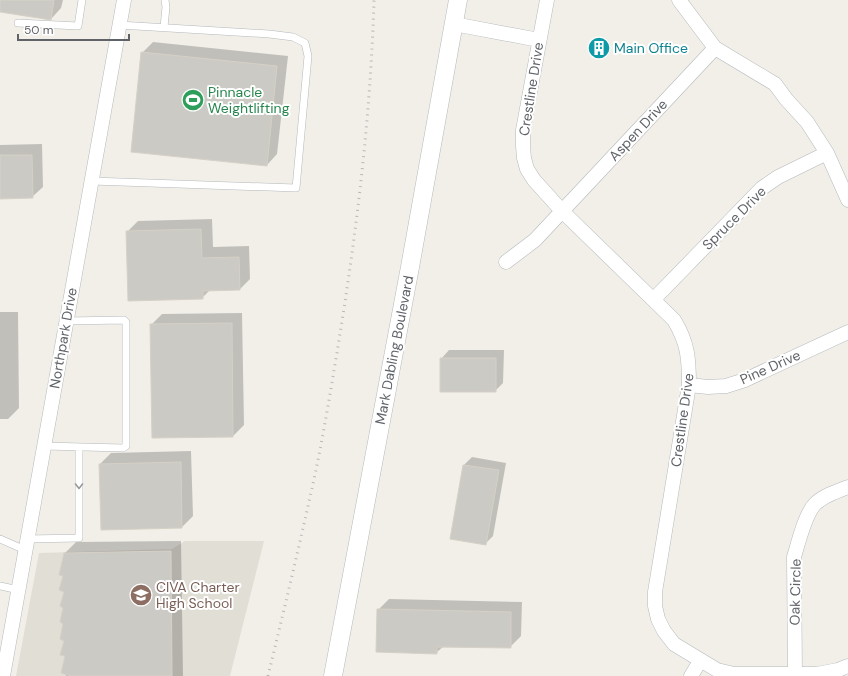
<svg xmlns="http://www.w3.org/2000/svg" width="848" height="676" font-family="'DM Sans',sans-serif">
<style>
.education{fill:#e1ded6}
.shadow{fill:#0003}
.building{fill:#cccac5;stroke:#d6d1c6}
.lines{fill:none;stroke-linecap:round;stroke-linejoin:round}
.service-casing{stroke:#b5b8bc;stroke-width:8}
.minor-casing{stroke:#b5b8bc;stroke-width:15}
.tertiary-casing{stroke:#b5b8bc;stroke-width:19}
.service{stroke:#fff;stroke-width:7}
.minor{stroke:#fff;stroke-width:14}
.tertiary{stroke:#fff;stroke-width:18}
.rail{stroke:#b6b7b8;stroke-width:3;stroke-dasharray:1 5;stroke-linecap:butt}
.oneway{stroke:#979a9d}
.labels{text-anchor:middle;stroke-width:4;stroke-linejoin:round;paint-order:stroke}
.culture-label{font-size:14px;fill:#0d838f;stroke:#fff;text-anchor:start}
.street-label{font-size:14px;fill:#5f6368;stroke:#fff}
.leisure-label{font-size:14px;fill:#27864d;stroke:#fff;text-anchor:start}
.education-label{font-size:14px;fill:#785e54;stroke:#fff;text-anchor:start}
</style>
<rect width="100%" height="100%" fill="#f1efe8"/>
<!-- education -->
<path class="education" d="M185,541H264L230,676H16L39,553L172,549Z"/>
<!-- shadow -->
<path class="shadow" d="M0,0H63L61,8L51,19L0,11Z
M153,42L288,56L277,154L267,165L142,53Z
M42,144L43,187L32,197L0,198V145Z
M212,219L213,247L249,246L250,279L240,289L210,290L202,298L127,232L138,221Z
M0,312H18L19,408L8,419H0Z
M242,313L244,425L233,436L152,437L151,325L162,314Z
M449,350H504L503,383L495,391L441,359Z
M191,451L193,516L182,527L100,464L111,453Z
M472,457L506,463L493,536L485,544L451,538L464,465Z
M181,541L183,676H66L64,576L65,553L76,542Z
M389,599L522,602L521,636L510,647L444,646L437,652L378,610Z"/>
<!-- building -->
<path class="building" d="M0,0H54L51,20L0,12Z
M141,52L277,66L267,166L131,152Z
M0,155H32L33,198L0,199Z
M201,229L202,258L239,257L240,290L203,291V299L128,301L126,231Z
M232,323L233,437L152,438L150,324Z
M440,358H496V392H440Z
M181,462L182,528L101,530L99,464Z
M463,465L499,470L486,545L450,539Z
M171,551L172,676H70L61,673L65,656L60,655L64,641L60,639L63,624L60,622L63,608L60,606L64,592L59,590L63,576L59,575L64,553Z
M377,609L511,612V648L437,647V654L376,652Z"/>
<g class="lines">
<!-- service casing -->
<g class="service-casing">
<path id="service" d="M18,23L78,26L82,0
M164,27L166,7L165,0
M92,181L296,188L308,56L305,43L293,37L269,34L119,25
M44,446L123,448L126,446V322L124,320L66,321
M0,539L25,550
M28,539L79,538V447
M0,586L19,590"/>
</g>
<!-- minor casing -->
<g class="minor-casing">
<path id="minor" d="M547,0L523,130V146L524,158L527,169L534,180L562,211L674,320C688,343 689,359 689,385L655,592V606L658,619L664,631L674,644L717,670L734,674H817L838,670L848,666
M679,0L715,48L775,84L786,99L807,122L827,153L848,200
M454,24L539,40
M506,262L535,240L715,48
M654,299L762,188L778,177L827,153
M689,385L708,387L726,386L745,380L848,332
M795,674L794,557C798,544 805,514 815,504C823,496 837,491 848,487
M3,676L124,0
M691,676L700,661"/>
</g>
<!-- tertiary casing -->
<g class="tertiary-casing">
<path id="tertiary" d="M333,676L410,267L458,0"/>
</g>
<!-- service -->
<use href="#service" class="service"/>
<!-- minor -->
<use href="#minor" class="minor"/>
<!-- tertiary -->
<use href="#tertiary" class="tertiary"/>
<!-- rail -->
<path class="rail" d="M268,676C285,606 302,535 317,465C327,415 335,365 343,315C359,211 371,106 374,0"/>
</g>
<!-- one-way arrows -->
<defs><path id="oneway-chevron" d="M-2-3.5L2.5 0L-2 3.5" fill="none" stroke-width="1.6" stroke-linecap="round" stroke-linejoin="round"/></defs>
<use class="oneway" href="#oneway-chevron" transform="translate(79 486) rotate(90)"/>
<!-- icons -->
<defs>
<g id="building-disc" transform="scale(1.15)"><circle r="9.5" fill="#0f9aa8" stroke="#fff"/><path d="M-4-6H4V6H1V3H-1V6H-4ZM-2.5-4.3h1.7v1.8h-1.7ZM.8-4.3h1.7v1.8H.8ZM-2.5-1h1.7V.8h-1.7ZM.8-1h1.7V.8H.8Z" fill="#fff"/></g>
<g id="stadium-disc" transform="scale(1.15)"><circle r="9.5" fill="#2e9e5b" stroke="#fff"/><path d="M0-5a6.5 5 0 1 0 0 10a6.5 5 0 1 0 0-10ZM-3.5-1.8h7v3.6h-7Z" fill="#fff"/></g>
<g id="school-disc" transform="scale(1.15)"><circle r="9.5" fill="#8d6e63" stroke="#fff"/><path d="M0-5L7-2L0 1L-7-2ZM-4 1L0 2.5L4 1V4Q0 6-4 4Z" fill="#fff"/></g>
</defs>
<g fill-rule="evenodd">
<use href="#building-disc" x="599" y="48"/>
<use href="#stadium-disc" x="193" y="100"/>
<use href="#school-disc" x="141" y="595"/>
</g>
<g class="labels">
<!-- culture labels -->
<g class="culture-label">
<text x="614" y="53">Main Office</text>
</g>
<!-- street labels -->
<g class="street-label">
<text transform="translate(531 89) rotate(-81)" y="5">Crestline Drive</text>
<text transform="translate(638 130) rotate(-47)" y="5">Aspen Drive</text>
<text transform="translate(734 218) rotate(-45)" y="5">Spruce Drive</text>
<text transform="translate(63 338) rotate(-80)" y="5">Northpark Drive</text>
<text transform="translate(394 350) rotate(-79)" y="5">Mark Dabling Boulevard</text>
<text transform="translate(770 367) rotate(-24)" y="5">Pine Drive</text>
<text transform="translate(682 420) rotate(-82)" y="5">Crestline Drive</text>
<text transform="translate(795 592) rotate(-89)" y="5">Oak Circle</text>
</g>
<!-- leisure labels -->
<g class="leisure-label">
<text x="208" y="97">Pinnacle<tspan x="208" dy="16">Weightlifting</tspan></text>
</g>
<!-- education labels -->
<g class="education-label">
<text x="156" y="592">CIVA Charter<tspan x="156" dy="16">High School</tspan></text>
</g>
</g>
<!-- scale -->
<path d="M18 34v6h111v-6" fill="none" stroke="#5f6368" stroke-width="2"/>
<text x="24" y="34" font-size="12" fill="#5f6368" stroke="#ffffff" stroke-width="3" paint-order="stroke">50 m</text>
</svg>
